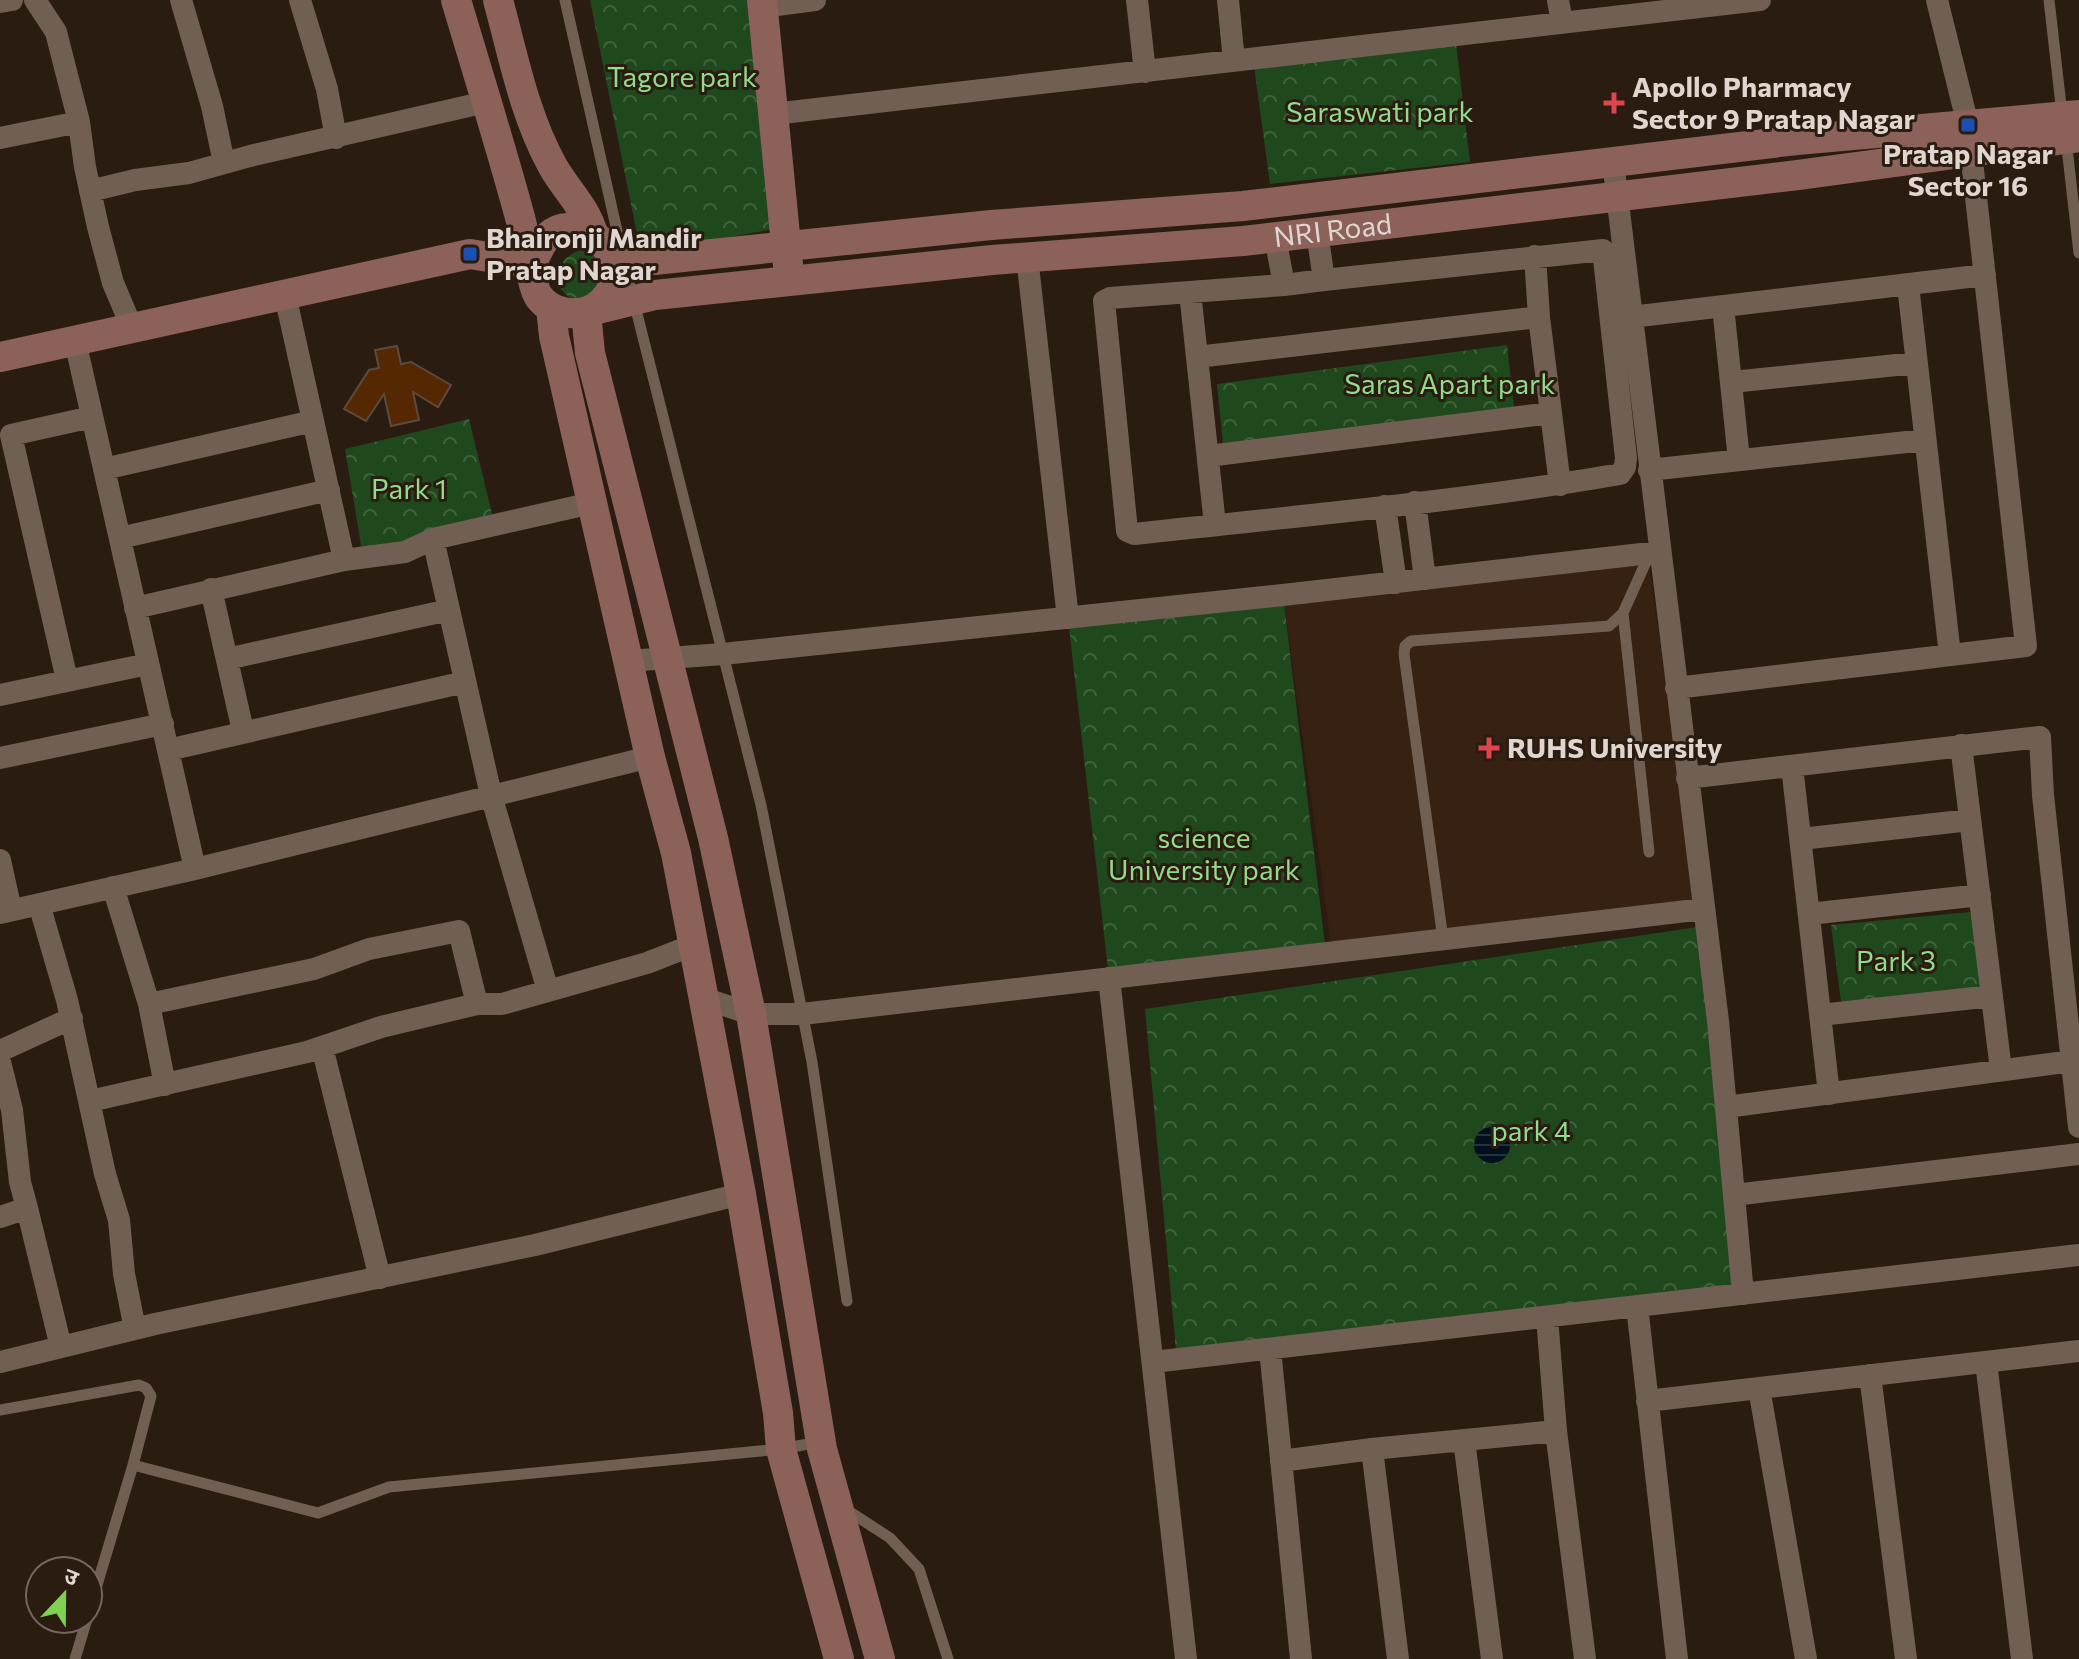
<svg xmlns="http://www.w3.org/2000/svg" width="2079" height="1659" font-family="Commissioner,'Noto Sans Devanagari',sans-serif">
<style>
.built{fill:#362113}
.park{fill:url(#park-crowns)}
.water{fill:url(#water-rules)}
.building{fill:#552802;stroke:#5b4a3f;stroke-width:2}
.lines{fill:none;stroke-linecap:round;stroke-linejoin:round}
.lane{stroke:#725f54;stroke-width:11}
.street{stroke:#725f54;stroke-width:22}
.secondary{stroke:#8b615a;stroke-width:30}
.health-dot{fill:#e0444e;stroke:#2b1c12;stroke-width:3}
.transit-dot{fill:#1a4fb4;stroke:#2b1c12;stroke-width:3}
.labels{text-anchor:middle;stroke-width:6;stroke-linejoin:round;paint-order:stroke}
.park-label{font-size:28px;fill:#91db8c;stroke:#2b1c12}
.poi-label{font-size:28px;font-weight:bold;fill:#e0d5cf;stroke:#2b1c12;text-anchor:start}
.street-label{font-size:28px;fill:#e0d5cf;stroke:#2b1c12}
</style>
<defs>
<pattern id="park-crowns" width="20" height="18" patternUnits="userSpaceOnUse" patternTransform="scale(2)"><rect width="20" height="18" fill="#1f481d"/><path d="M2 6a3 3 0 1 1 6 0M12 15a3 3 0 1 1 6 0" fill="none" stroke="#3f623d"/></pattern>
<pattern id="water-rules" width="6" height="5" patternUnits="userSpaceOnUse" patternTransform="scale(2)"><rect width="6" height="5" fill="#00111d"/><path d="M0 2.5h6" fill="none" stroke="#25333d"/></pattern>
</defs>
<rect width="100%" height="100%" fill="#2b1c12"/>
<!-- built -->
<path class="built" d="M1648,558L1696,900L1331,944L1283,595Z"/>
<!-- park -->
<path class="park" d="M590,0H750L773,229L688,245L638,239Z
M1456,43L1470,162L1270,184L1254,66Z
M589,248L612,271L583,304C575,300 565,296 561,289C549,267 569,251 589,248Z
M1507,345L1514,407L1223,444L1217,384Z
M469,419L494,522L363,557L345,449Z
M1283,595L1326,953L1109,978L1068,618Z
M1981,911L1987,994L1842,1009L1831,925Z
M1698,927L1736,1285L1176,1351L1145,1009Z"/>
<!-- water -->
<path class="water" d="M1474 1145a18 18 0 1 1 36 0a18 18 0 1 1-36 0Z"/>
<!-- building -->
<path class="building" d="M397,346L401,364L411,362L451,385L438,407L413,392L419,420L391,426L384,394L366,421L344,409L369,370L379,368L375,350Z"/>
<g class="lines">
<!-- lane -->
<path class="lane" d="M565,0L622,253
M2049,0L2062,114
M2066,139L2079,253
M626,270L761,805L812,1062L847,1301
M1623,613L1649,852
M1443,939L1404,654L1405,646L1411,641L1609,626L1623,613L1650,553
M0,1410L139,1385L146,1388L151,1396L133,1465
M844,1508L890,1538L919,1569L948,1659
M88,1615L133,1465L318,1513L389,1487L781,1449L819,1442
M75,1659L87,1619"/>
<!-- street -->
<path class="street" d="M35,0L56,32L79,122L85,167L98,227L113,283L133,330
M181,0L212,106L224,163
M300,0L327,89L336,138
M1137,0L1145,72
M1228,0L1234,61
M1558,0L1562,23
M0,2L12,0
M762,7L815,0
M773,114L1760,0
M0,138L79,122
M1613,162L1718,1021L1743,1294
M90,191L135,180L189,173L250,156L486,102
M1275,237L1284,285L1110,298L1104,301L1127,531L1134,534C1296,516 1460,502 1620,474L1625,467L1626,458L1603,250L1324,280L1317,232
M1535,256L1539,317L1560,485
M1027,257L1068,618
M1284,285L1324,280
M1908,285L1950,655
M1190,292L1215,525
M1723,306L1739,460
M1631,317L1985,275
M75,341L195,869
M1197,357L1539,317
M1732,382L1916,363
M1208,456L1551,413
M104,469L313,421
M1649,470L1925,440
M1415,502L1425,579
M1385,506L1396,583
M120,538L329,490
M344,560L405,552L433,539
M211,589L243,731
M135,608L344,560L285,295
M227,659L449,610
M628,661L723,654L1283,595L1659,552
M67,680L11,435L92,417
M1676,688L2026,646L1968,125L1937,0
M0,695L148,664
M1961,745L2001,1070
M168,750L465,682
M0,758L163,724
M1792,766L1829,1094
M1687,778L2040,737L2043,795L2079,1127
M1801,839L1970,820
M0,860L11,910
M113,887L149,1004
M39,904L67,1000L105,1174L119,1220L124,1274L135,1329
M0,913L195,869L650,757
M1809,914L1980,895
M1109,978L1186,1659
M548,991L491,795L433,539L592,503
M703,998L751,1014H802L1704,909
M1820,1015L1992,996
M322,1047L380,1278
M0,1051L72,1018
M0,1062L12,1110L20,1182L27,1208
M165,1085L149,1004L314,969L369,949L459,931L477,1004
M90,1101L307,1052L381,1027L477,1004H502L647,963L693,945
M1726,1107L2072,1061
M1734,1195L2079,1154
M0,1217L27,1208L61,1347
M1637,1306L1677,1659
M1270,1349L1301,1659
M0,1362L155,1324L535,1245L741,1194
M1153,1362L2079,1255
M1986,1362L2022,1659
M1870,1375L1906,1659
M1759,1388L1806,1659
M1647,1401L2079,1351
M1556,1431L1585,1659
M1464,1440L1492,1659
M1372,1449L1556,1431L1547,1317
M1281,1461L1372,1449L1398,1659"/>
<!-- secondary -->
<g class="secondary">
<path d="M456,0C478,74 501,147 521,221C525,237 532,289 539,297C551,313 576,318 594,308C606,301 615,288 615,274C617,242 573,212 547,237C540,244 536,256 531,264"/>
<path d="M498,0C513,55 524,114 552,165C565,189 586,207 593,234"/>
<path d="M762,0L788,265"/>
<path d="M613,257L654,260L991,225L1243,206L1797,140L2079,115"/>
<path d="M551,308L554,336L650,757L676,853L741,1194L778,1413L781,1449L839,1659"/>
<path id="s1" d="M586,312L655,295L992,260L1243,241L1798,175L2079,137"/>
<path d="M586,312L590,353L713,838L751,1014L822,1449L880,1659"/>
<path d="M0,357L470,254L531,264"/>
</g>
</g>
<!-- markers -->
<g class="health-dot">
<path d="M1610 91h8v8h8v8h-8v8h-8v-8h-8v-8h8z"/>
<path d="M1485 736h8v8h8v8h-8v8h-8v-8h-8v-8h8z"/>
</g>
<g class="transit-dot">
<rect x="1960" y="117" width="16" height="16" rx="4"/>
<rect x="462" y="246" width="16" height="16" rx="4"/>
</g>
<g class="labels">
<!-- park labels -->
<g class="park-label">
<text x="682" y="87">Tagore park</text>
<text x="1380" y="122">Saraswati park</text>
<text x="1450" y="394">Saras Apart park</text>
<text x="409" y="499">Park 1</text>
<text x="1204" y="848">science<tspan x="1204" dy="32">University park</tspan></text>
<text x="1896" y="971">Park 3</text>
<text x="1531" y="1141">park 4</text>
</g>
<!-- poi labels -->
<g class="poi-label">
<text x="1632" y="97">Apollo Pharmacy<tspan x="1632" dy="32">Sector 9 Pratap Nagar</tspan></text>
<text x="1968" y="164" text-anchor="middle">Pratap Nagar<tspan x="1968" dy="32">Sector 16</tspan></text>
<text x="486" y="248">Bhaironji Mandir<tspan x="486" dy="32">Pratap Nagar</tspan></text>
<text x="1507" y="758">RUHS University</text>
</g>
<!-- street labels -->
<g class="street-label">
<text dy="10" stroke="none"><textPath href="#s1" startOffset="752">NRI Road</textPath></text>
</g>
</g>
<!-- north arrow -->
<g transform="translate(64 1595) rotate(22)"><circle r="38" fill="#2b1c12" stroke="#73665e" stroke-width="2"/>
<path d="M0-6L14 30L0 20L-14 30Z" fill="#80d051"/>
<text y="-12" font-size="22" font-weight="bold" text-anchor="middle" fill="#e0d5cf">उ</text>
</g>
</svg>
